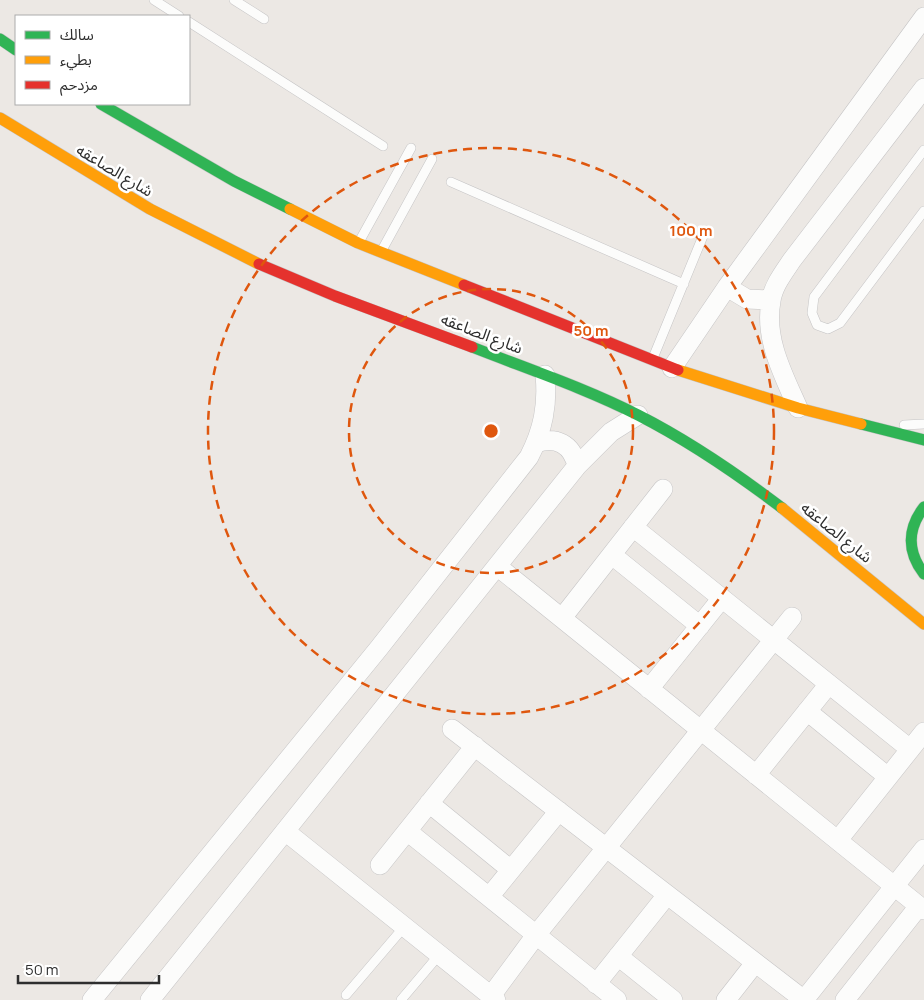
<svg xmlns="http://www.w3.org/2000/svg" width="924" height="1000" font-family="Manrope,'Noto Sans Arabic',sans-serif">
<style>
.lines{fill:none;stroke-linecap:round;stroke-linejoin:round}
.lane-casing{stroke:#c5c4c5;stroke-width:10}
.street-casing{stroke:#c5c4c5;stroke-width:20}
.fast-casing{stroke:#c5c4c5;stroke-width:12}
.slow-casing{stroke:#c5c4c5;stroke-width:12}
.jam-casing{stroke:#c5c4c5;stroke-width:12}
.lane{stroke:#fcfcfb;stroke-width:9}
.street{stroke:#fcfcfb;stroke-width:19}
.fast{stroke:#30b455;stroke-width:11}
.slow{stroke:#ff9f0a;stroke-width:11}
.jam{stroke:#e5322d;stroke-width:11}
.ring{fill:none;stroke:#df570e;stroke-width:2.5;stroke-dasharray:9 6}
.labels{text-anchor:middle;stroke-width:5;stroke-linejoin:round;paint-order:stroke}
.street-label{font-size:16px;fill:#2e2e2e;stroke:#fff}
.centre{fill:#df570e;stroke:#fff;stroke-width:2.5}
.ring-label{font-size:15px;text-anchor:middle;font-weight:bold;fill:#df570e;stroke:#fff;stroke-width:5;stroke-linejoin:round;paint-order:stroke}
</style>
<rect width="100%" height="100%" fill="#ece8e4"/>
<g class="lines">
<!-- lane casing -->
<g class="lane-casing">
<path id="lane" d="M154,0L179,16
M234,0L264,19
M189,22L383,146
M924,150L814,297L812,313L817,325L828,329L840,323L924,211
M451,182L684,284
M359,242L411,148
M382,250L432,159
M653,358L703,236
M904,425L924,424
M346,995L404,927
M401,1000L439,955"/>
</g>
<!-- street casing -->
<g class="street-casing">
<path id="street" d="M727,287L747,299L771,300
M672,368L727,287L924,17
M798,408C783,374 764,339 771,301C773,286 784,272 792,260L924,88
M536,443C556,436 572,444 577,466
M633,527L910,749
M612,555L700,626
M497,566L924,910
M562,618L663,489
M649,689L722,598
M807,711L888,777
M452,729L804,1000L924,849
M756,775L829,684
M429,803L511,870
M285,831L496,1000
M407,831L617,1000
M838,840L924,732
M380,865L475,746
M489,897L559,811
M618,956L673,1000
M596,984L667,895
M491,996L536,935L792,617
M92,1000L379,648L529,457C543,430 548,405 545,375
M150,1000L577,466L611,432L638,415
M726,1000L755,963
M845,1000L919,906"/>
</g>
<!-- fast casing -->
<g class="fast-casing">
<path id="fast" d="M0,39L16,50
M101,104L234,181L290,209
M472,347C528,369 585,388 638,415C689,441 736,473 782,508
M861,424L924,440
M924,507C907,529 907,552 924,574"/>
</g>
<!-- slow casing -->
<g class="slow-casing">
<path id="slow" d="M0,118L150,209L259,264
M290,209L358,243L464,285
M678,370L798,408L861,424
M782,508L924,624"/>
</g>
<!-- jam casing -->
<g class="jam-casing">
<path id="jam" d="M259,264L335,296L472,347
M464,285L678,370"/>
</g>
<!-- lane -->
<use href="#lane" class="lane"/>
<!-- street -->
<use href="#street" class="street"/>
<!-- fast -->
<use href="#fast" class="fast"/>
<!-- slow -->
<use href="#slow" class="slow"/>
<!-- jam -->
<use href="#jam" class="jam"/>
</g>
<!-- distance rings -->
<g class="ring">
<circle cx="491" cy="431" r="142"/>
<circle cx="491" cy="431" r="283"/>
</g>
<g class="labels">
<!-- street labels -->
<g class="street-label">
<text transform="translate(115 170) rotate(31)" y="6">شارع الصاعقه</text>
<text transform="translate(482 333) rotate(21)" y="6">شارع الصاعقه</text>
<text transform="translate(837 532) rotate(39)" y="6">شارع الصاعقه</text>
</g>
</g>
<circle cx="491" cy="431" r="8" class="centre"/>
<g class="ring-label">
<text x="691" y="236">100 m</text>
<text x="591" y="336">50 m</text>
</g>
<!-- legend -->
<rect x="15" y="15" width="175" height="90" fill="#ffffff" stroke="#ababab"/>
<rect x="25" y="31" width="25" height="8" fill="#30b455" stroke="#ababab"/>
<text x="60" y="40" font-size="15" fill="#2e2e2e">سالك</text>
<rect x="25" y="56" width="25" height="8" fill="#ff9f0a" stroke="#ababab"/>
<text x="60" y="65" font-size="15" fill="#2e2e2e">بطيء</text>
<rect x="25" y="81" width="25" height="8" fill="#e5322d" stroke="#ababab"/>
<text x="60" y="90" font-size="15" fill="#2e2e2e">مزدحم</text>
<!-- scale -->
<path d="M18 975v8h141v-8" fill="none" stroke="#2e2e2e" stroke-width="2.5"/>
<text x="25" y="975" font-size="15" fill="#2e2e2e" stroke="#ffffff" stroke-width="4" paint-order="stroke">50 m</text>
</svg>
